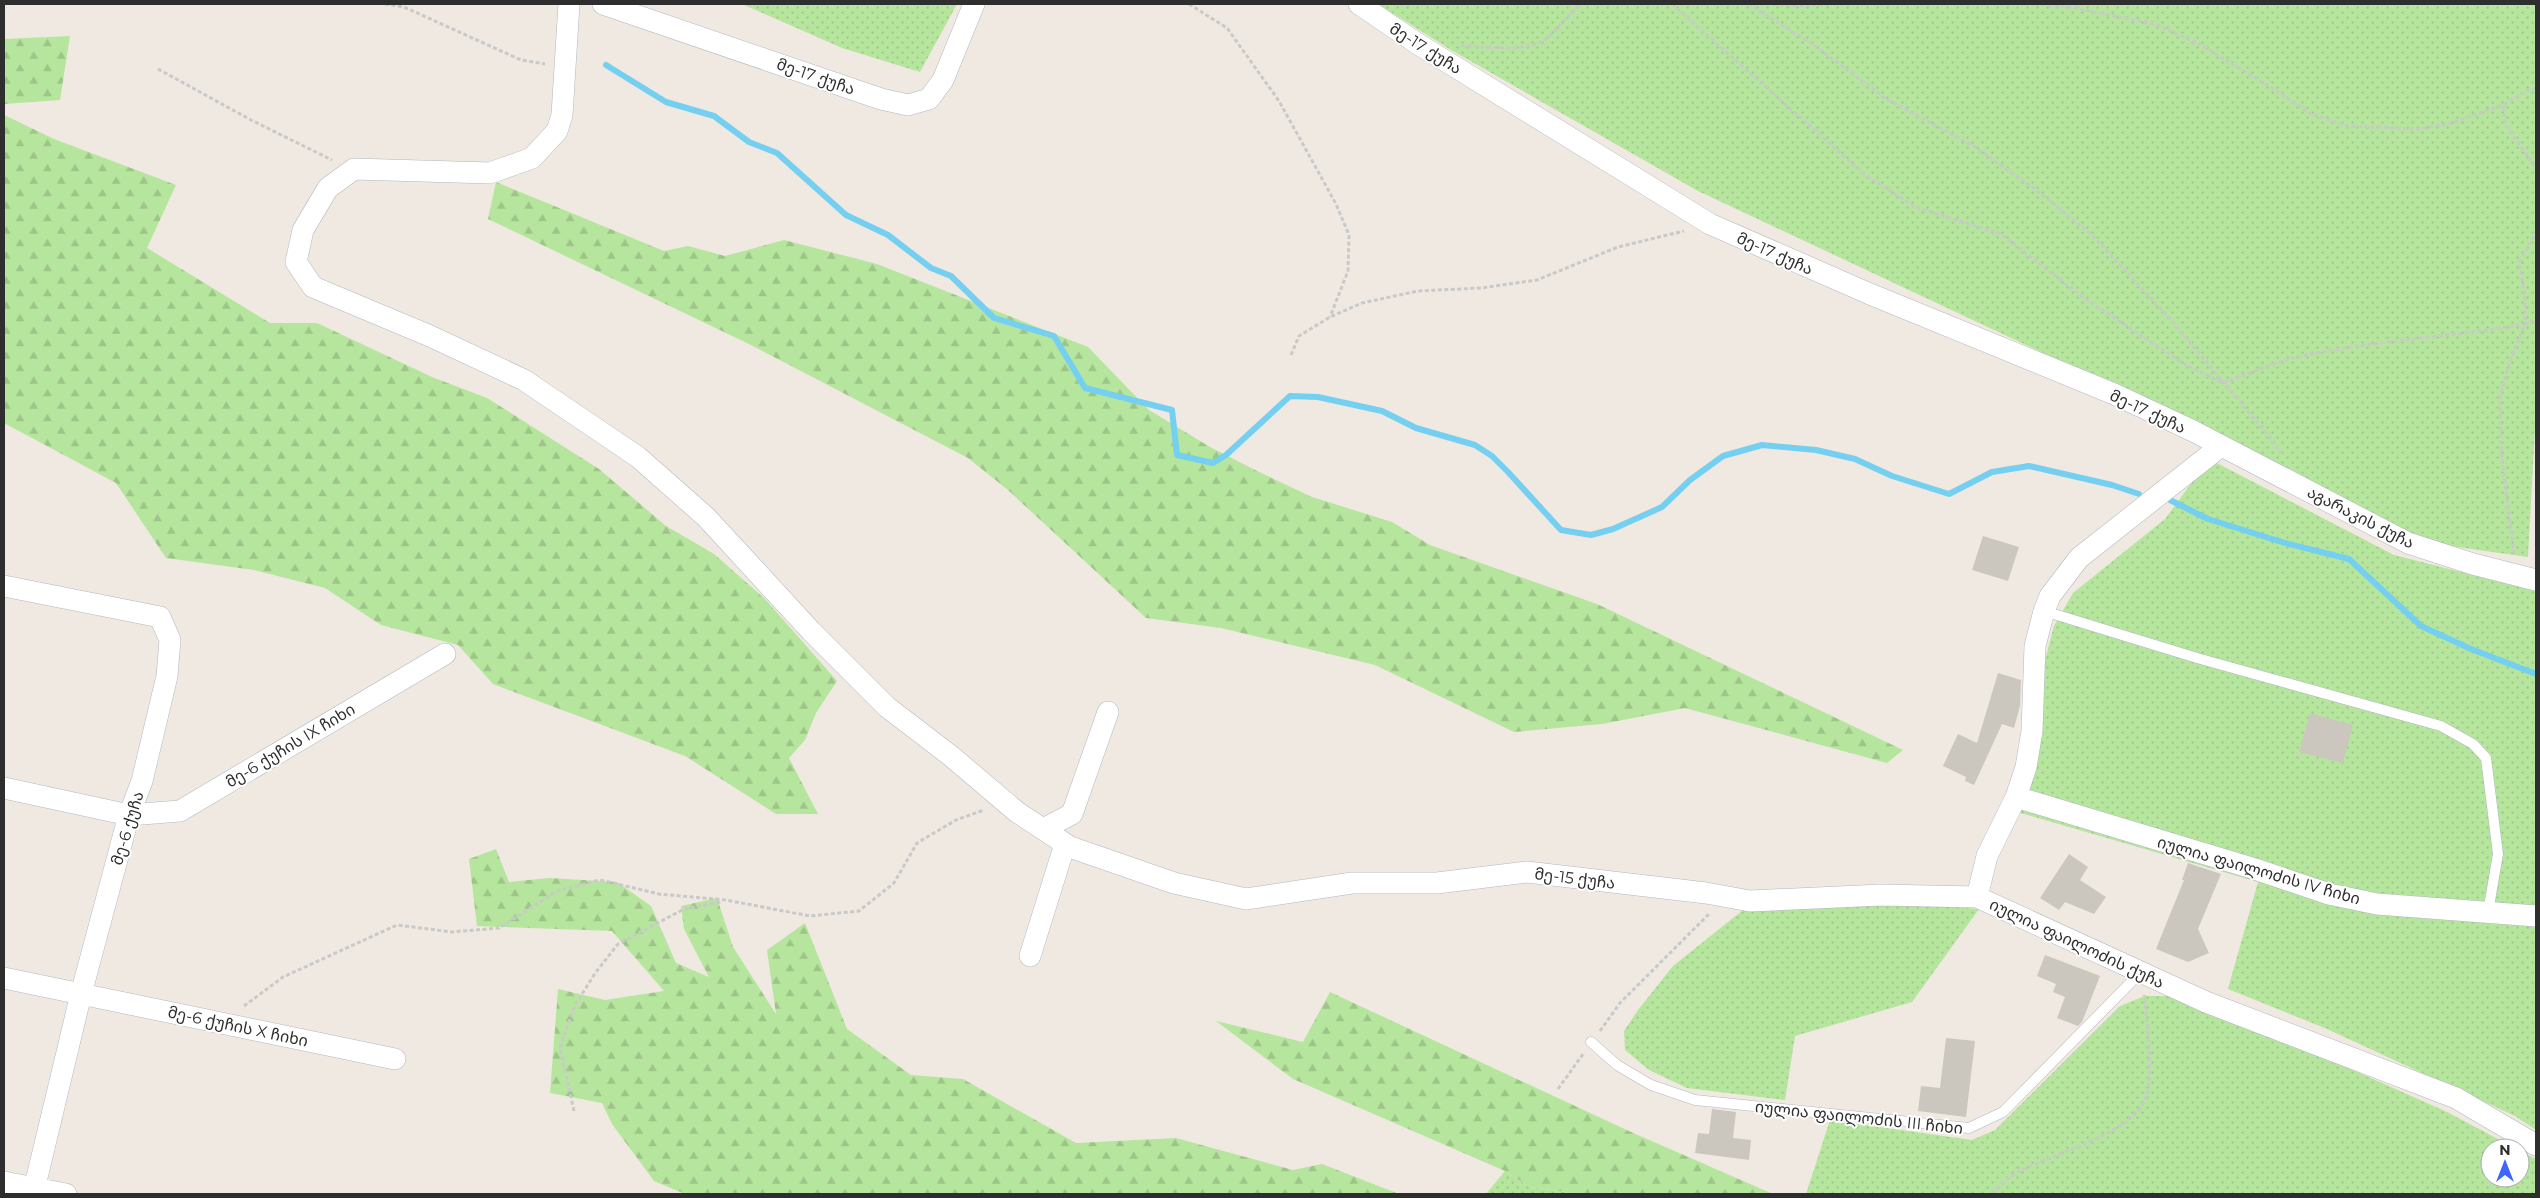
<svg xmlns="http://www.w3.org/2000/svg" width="2540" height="1198" font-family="Montserrat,'Noto Sans Georgian',sans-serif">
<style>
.grass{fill:url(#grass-dots)}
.forest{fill:url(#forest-firs)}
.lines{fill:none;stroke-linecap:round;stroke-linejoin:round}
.stream{stroke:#75cff0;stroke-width:6}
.building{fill:#cbc7bf}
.lane-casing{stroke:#b4b7c1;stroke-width:11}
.street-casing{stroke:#b4b7c1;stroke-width:22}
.path{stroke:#c9c9c9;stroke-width:3;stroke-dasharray:4 2.5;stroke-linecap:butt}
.lane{stroke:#fff;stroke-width:10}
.street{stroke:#fff;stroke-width:21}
.labels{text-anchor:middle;stroke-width:4;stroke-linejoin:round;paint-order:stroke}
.street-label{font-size:16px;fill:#2e2e2e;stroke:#fff}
</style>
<defs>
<pattern id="grass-dots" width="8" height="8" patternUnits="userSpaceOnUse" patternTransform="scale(1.25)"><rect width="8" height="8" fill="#b6e59e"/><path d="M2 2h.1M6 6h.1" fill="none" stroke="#9dc588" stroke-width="1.8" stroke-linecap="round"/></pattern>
<pattern id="forest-firs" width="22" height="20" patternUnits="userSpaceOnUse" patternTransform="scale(1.25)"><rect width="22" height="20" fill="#b6e59e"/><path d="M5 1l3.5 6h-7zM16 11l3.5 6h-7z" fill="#9dc588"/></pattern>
</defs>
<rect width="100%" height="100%" fill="#efe9e1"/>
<!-- grass -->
<path class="grass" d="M742,4H957L920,72L842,48Z
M1378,4H2536V411L2528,557L2422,542L2169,412L1698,191L1451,50Z
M2209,459L2394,555L2536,591V1130L2515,1116L2327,1029L2228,989L2258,882L2017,812L2044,664L2054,626L2073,593L2165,519Z
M1905,902L1979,909L1912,1002L1795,1036L1785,1100L1687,1088L1649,1070L1625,1050L1624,1031L1638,1010L1673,966L1748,906Z
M2145,996H2170L2306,1049L2447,1112L2515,1148H2490V1178H2520V1151L2536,1159V1194H1806L1830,1120L1972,1140L1995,1130L2120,1006Z
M1505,1171L1530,1187L1567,1192L1570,1194H1486Z"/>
<!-- forest -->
<path class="forest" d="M70,36L60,100L4,104V39Z
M4,115L54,139L176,185L147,248L270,323H317L432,377L487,398L599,469L666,526L714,554L765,599L837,681L816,713L805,740L789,758L818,814H776L685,756L493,684L458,645L381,625L325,588L254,570L166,558L116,483L4,423Z
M496,182L664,251L688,246L725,256L784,240L877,264L1088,347L1149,410L1210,447L1257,471L1312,497L1392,522L1430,545L1597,604L1903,750L1887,763L1685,708L1602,724L1514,732L1375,665L1221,628L1146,618L1008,490L968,458L749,344L488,219Z
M496,849L509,882L549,878L617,882L651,906L676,963L709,977L684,929L681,906L717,898L733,947L776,1014L767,950L805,923L847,1029L911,1075L963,1079L1076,1143L1176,1138L1293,1170L1322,1164L1399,1194H685L654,1181L612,1124L602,1103L550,1093L558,989L605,1000L664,991L612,931L477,926L469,859Z
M1330,992L1631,1132L1773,1194H1570L1567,1192L1530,1187L1505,1171L1293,1079L1216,1021L1303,1042Z"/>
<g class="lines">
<!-- stream -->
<path class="stream" d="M606,65L666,102L714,116L749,142L777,153L846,215L888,235L931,268L951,276L994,318L1054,336L1085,388L1172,410L1177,455L1213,463L1226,455L1290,396L1318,397L1382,411L1416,428L1475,445L1492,456L1508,472L1561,530L1591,535L1613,529L1662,507L1690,480L1723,456L1762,445L1816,450L1855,459L1892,476L1949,494L1992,472L2029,466L2112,485L2139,494
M2170,500L2208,519L2285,543L2349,559L2421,626L2471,649L2536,674"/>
</g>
<!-- building -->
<path class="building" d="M1983,536L2019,547L2008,581L1972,570Z
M1998,673L2021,680L2020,706L2014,728L2002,724L1974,785L1965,781L1966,777L1943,766L1958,734L1977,743Z
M2310,713L2353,725L2343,763L2299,752Z
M2069,854L2088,867L2080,880L2106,897L2094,914L2065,902L2059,910L2040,898Z
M2188,863L2221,874L2198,929L2209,953L2188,962L2156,949L2184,880H2182Z
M2045,955L2100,976L2082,1022L2078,1026L2057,1018L2065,997L2053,992L2056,984L2037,976Z
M1946,1038L1975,1041L1966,1117L1918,1111L1921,1086L1940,1088Z
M1712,1109L1736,1112L1733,1138L1751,1140L1749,1160L1695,1153L1698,1133L1709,1134Z"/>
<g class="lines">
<!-- lane casing -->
<g class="lane-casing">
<path id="lane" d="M2044,611L2197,658L2441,726L2473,744L2486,758L2498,854L2488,912
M1591,1042L1617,1065L1651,1085L1695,1100L1969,1128L2003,1112L2141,972"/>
</g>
<!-- street casing -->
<g class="street-casing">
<path id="street" d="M569,4L562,115L557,131L532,158L490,173L354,169L328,188L303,230L296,262L313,287L430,336L524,380L638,457L706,517L811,631L887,707L951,756L1017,812L1070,847L1174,883L1246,899L1352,883H1437L1527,872L1706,893L1750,901L1881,895L1977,897L2206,1002L2456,1098L2536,1145
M603,4L881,99L908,105L929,99L943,80L974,4
M1359,4L1418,44L1710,224L1870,294L2114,394L2193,431L2408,543L2473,564L2536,580
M4,586L160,617L170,640L167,676L142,781L129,815L81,994L33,1194
M4,788L129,815L180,811L445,654
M2016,797L2255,869L2329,894L2377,904L2536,916
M1043,829L1072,814L1108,712
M1977,897L1987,856L2016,797L2026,767L2032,731L2035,646L2044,611L2050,596L2079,558L2221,446
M1030,956L1065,844
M4,978L395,1059
M4,1182L66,1194"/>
</g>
<!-- path -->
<path class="path" d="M385,4L404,7L521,60L545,64
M1189,4L1227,28L1279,101L1336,204L1349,235L1348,271L1330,317
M1672,4L1863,173L1915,207L2001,234L2084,298L2186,365L2223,383C2249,374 2276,361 2302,356C2376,340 2451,337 2525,324V297L2519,262L2536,233
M1748,4L1814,45L1886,99L1972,145L2035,189L2092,235L2171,320L2269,436L2281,453
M1773,4L1797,6L1829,4
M2035,4L2075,8L2155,24L2201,45L2277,91L2311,114L2347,126L2418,129L2448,124L2503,105
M1461,46C1484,46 1530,54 1548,37C1560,27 1568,14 1581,4
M158,69L251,120L332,160
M2536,88L2528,90L2503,105L2505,124L2536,168
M1291,355L1299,336L1330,317L1362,303L1418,291L1481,288L1537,280L1618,247L1684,231
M2514,554L2501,451L2500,397L2509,364L2525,324L2536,319
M244,1006L283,977L397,925L452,932L499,928L557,891L600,880L659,894L726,900L810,916L859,911L894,883L917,843L956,820L984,810
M1600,1031L1620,1003L1710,913
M1558,1089L1583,1054
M574,1111L560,1047L575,1005L596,972L618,944L684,909L721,902
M1993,1194C1998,1189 2003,1182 2009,1178C2042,1154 2136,1137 2147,1094C2153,1071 2147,1020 2144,995"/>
<!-- lane -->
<use href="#lane" class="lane"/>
<!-- street -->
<use href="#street" class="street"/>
</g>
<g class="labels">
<!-- street labels -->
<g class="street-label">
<text transform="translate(1426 48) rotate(32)" y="6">მე-17 ქუჩა</text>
<text transform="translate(816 76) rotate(19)" y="6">მე-17 ქუჩა</text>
<text transform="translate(1775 253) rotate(24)" y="6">მე-17 ქუჩა</text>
<text transform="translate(2148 411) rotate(25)" y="6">მე-17 ქუჩა</text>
<text transform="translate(2361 517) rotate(27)" y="6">აგარაკის ქუჩა</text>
<text transform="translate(290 745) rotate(-31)" y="6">მე-6 ქუჩის IX ჩიხი</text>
<text transform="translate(127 828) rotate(-73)" y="6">მე-6 ქუჩა</text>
<text transform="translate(2259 870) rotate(16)" y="6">იულია ფაილოძის IV ჩიხი</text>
<text transform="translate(1575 878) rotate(7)" y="6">მე-15 ქუჩა</text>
<text transform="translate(2077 943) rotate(25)" y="6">იულია ფაილოძის ქუჩა</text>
<text transform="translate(238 1026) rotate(12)" y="6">მე-6 ქუჩის X ჩიხი</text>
<text transform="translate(1859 1117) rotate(6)" y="6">იულია ფაილოძის III ჩიხი</text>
</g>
</g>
<!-- border -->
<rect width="2540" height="1198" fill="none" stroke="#2e2e2e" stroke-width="10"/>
<!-- north arrow -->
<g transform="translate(2505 1163)"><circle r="24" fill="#ffffff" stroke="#ababab"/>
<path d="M0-4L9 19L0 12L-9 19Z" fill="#4264fb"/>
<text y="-8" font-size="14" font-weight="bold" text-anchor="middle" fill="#2e2e2e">N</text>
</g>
</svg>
